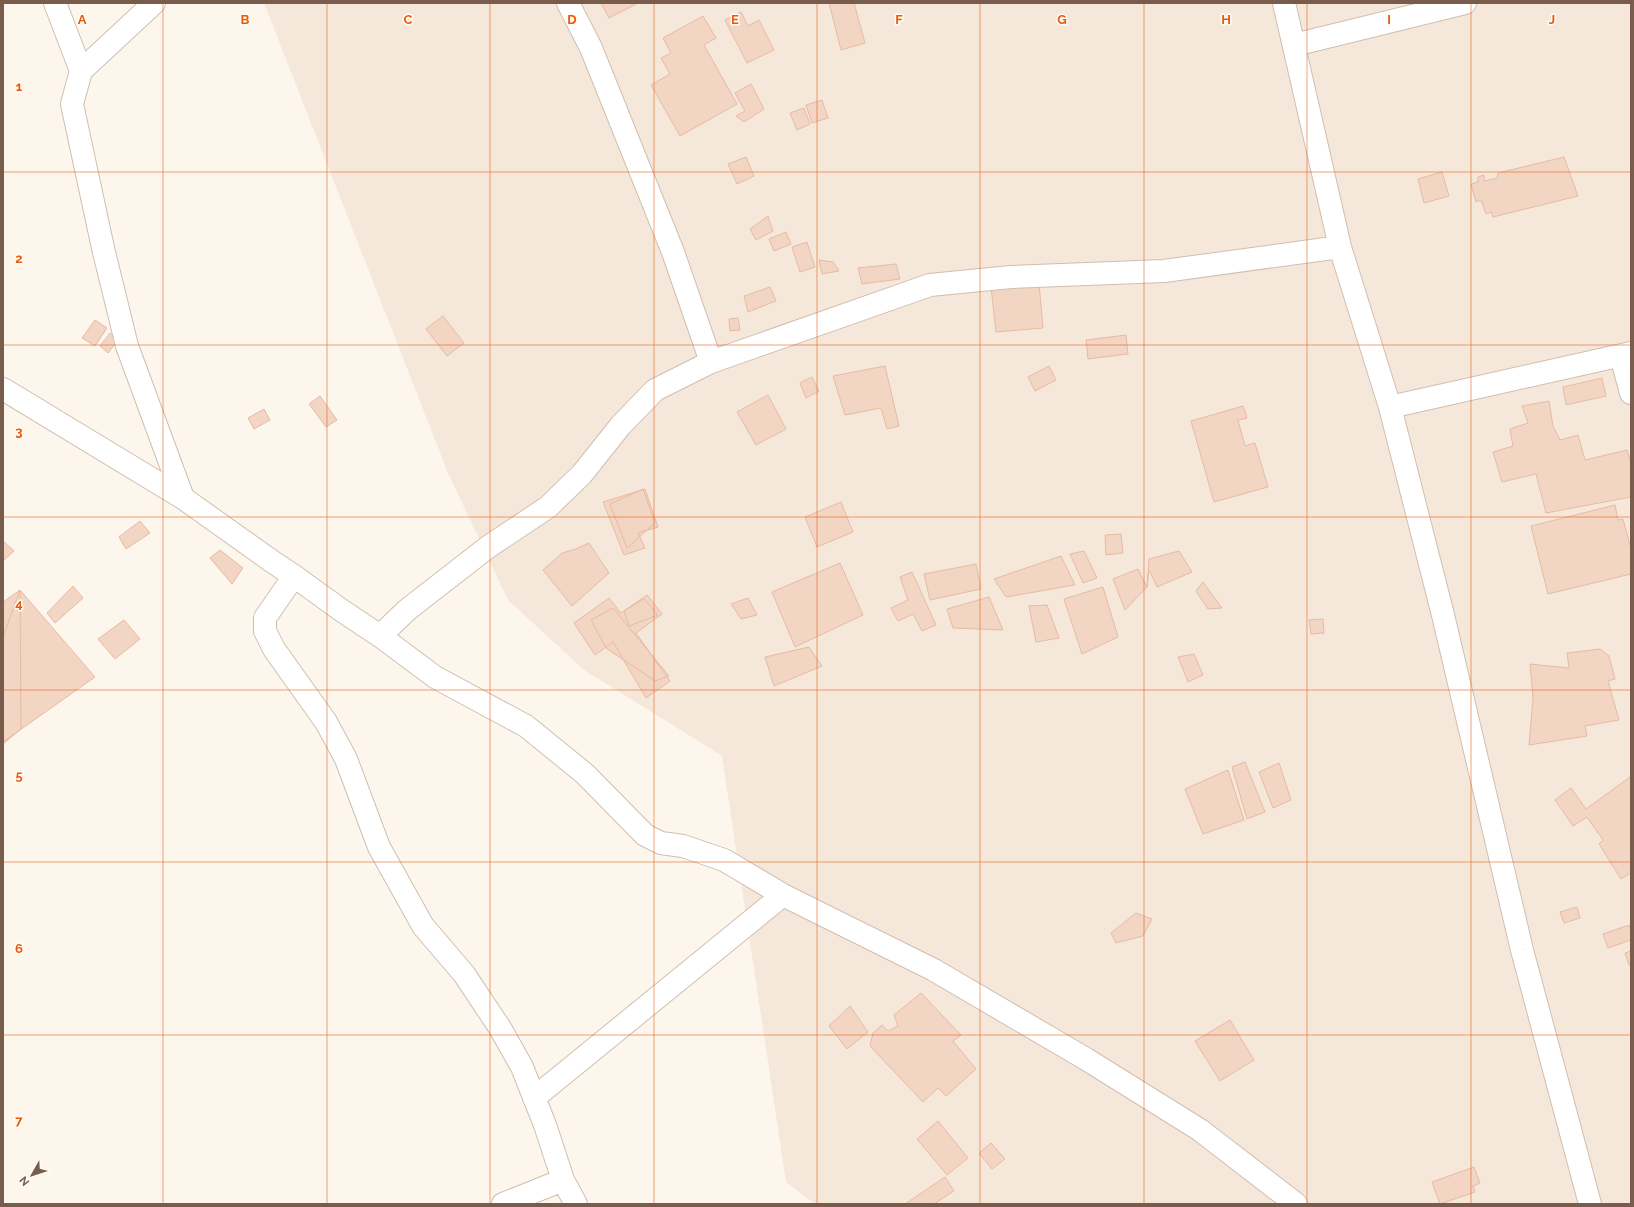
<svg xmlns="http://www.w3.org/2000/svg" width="1634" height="1207" font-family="Raleway,sans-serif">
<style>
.residential{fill:#f5e8da}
.building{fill:#f3d5c3;stroke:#e6bba3}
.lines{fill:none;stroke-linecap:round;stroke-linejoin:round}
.minor-casing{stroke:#d1beb0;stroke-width:24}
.minor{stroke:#fff;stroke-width:22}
.grid{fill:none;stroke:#e8590c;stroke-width:1;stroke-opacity:0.55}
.grid-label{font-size:13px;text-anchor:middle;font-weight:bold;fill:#e8590c;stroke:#fffaf3;stroke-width:3;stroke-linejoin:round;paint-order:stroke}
</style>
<rect width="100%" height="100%" fill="#fdf6ec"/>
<!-- residential -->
<path class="residential" d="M264,3H1631V1204H815L786,1182L722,756L584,670L508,600L448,473Z"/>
<!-- building -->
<path class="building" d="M601,3H638L609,18Z
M829,3H854L865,43L841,50Z
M741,12L748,26L759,20L774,50L747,63L725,20Z
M703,16L716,38L704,45L737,104L680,136L651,85L670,74L661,58L671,53L663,38Z
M751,84L764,109L744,122L736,116L745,111L735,93Z
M822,100L828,118L812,123L806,105Z
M804,108L810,124L797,130L790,113Z
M746,157L754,176L737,184L728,164Z
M1564,157L1578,196L1493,217L1491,212L1486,214L1481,200L1476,202L1471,184L1478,182V177L1484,175V181L1497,178L1498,173Z
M1442,172L1449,196L1424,203L1418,179Z
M768,216L773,231L756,240L750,229Z
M786,232L791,244L774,251L769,239Z
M807,242L815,267L800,272L792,247Z
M819,260L833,262L839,271L822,274Z
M896,264L900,279L862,284L858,268Z
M1039,283L1043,328L996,332L991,287Z
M770,287L776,301L748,312L744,296Z
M443,316L464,343L447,356L426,329Z
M738,318L740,330L730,331L729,319Z
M95,320L107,328L95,346L82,338Z
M110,333L118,340L108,353L100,346Z
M1126,335L1128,354L1088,359L1086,340Z
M885,366L899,426L887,429L881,408L845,415L833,376Z
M1049,366L1056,380L1035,391L1028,377Z
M812,377L819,391L806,398L800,383Z
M1602,378L1606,396L1566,405L1563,387Z
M768,395L786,429L756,445L737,412Z
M320,396L337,420L326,427L309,404Z
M1549,401L1553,426L1560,440L1578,435L1585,460L1627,450L1631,464V497L1546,513L1536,474L1502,482L1493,452L1513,446L1510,429L1528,423L1522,406Z
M1243,406L1247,418L1238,420L1245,446L1255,443L1268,487L1214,502L1191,421Z
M264,409L270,420L254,429L248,418Z
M643,489L655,523L627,548L610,504Z
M645,489L658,527L638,533L645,548L624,555L603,502Z
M841,502L853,532L817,547L805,517Z
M1615,505L1618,520L1623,519L1631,549V574L1548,594L1531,526Z
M140,521L150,533L126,549L119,537Z
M1121,534L1123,553L1106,555L1105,535Z
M3,541L14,551L3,561Z
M589,543L609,573L572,606L543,570L562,553L576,549Z
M220,550L243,568L232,584L210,558Z
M1084,551L1097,578L1083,583L1070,554Z
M1179,551L1192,572L1157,587L1149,570L1147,587L1149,559Z
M1061,556L1075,585L1006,597L994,579Z
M840,563L863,615L795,647L772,592Z
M976,564L981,589L930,600L924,574Z
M1138,569L1147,587L1125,610L1113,579Z
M912,572L936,625L922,631L913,614L898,621L891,608L908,600L900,577Z
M1203,582L1222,608L1208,609L1196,591Z
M73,586L83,598L55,623L47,613Z
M1103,587L1118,637L1082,654L1064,599Z
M20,590L21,729L3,744V637Z
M20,590L95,677L3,742V602Z
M647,595L662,614L636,633L670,681L646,698L613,642L595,655L574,623L609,598L621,613Z
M989,597L1003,630L953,628L947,609Z
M748,598L757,615L741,619L731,604Z
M644,599L658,615L629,626L624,611Z
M1047,605L1059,638L1036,642L1029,606Z
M613,608L669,676L655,681L606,648L591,620Z
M1323,619L1324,633L1311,634L1309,620Z
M124,620L140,639L115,659L98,639Z
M809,647L822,666L774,686L765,657Z
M1600,649L1609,656L1615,679L1608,681L1619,720L1585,726L1587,736L1529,745L1533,698L1530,664L1569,668L1567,653Z
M1194,654L1203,675L1188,682L1178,657Z
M1245,762L1265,812L1247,819L1232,767Z
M1279,763L1291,800L1273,808L1259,772Z
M1228,770L1244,820L1203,834L1185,789Z
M1630,777L1631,779V873L1621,879L1599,844L1603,840L1587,817L1573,826L1555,800L1571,788L1586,809Z
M1577,907L1580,918L1564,923L1560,912Z
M1136,913L1152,919L1143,936L1116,943L1111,933Z
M1629,925L1631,931V940L1608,948L1603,934Z
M1631,951V964L1629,965L1625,953Z
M921,993L961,1035L953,1041L976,1069L946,1096L938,1088L923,1102L870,1046L873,1033L882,1025L888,1031L898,1026L894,1015Z
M850,1006L868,1032L847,1049L829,1026Z
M1230,1020L1254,1060L1220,1081L1195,1041Z
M938,1121L968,1158L947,1175L917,1139Z
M991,1143L1005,1159L992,1169L979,1153Z
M1474,1167L1480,1183L1473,1186L1475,1192L1440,1204L1432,1182Z
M945,1177L954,1191L934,1204H905Z"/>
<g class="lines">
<!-- minor casing -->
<g class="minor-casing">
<path id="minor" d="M55,3L81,71
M154,3L81,71L72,104L103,248L127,346L183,498
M568,3L591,48L673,252L711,362
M1284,3L1340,247L1390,407L1443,615L1522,950L1590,1204
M1294,45L1465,3
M1621,356L1631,393
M3,389L183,498L270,560L294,576L341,610L380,636L407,610L488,547L548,507L582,474L621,425L655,390L711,362L930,285L1011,277L1164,271L1340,247
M1390,407L1631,353
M294,576L265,618V631L274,649L326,722L346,759L379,847L423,926L464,974L500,1028L522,1067L545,1125L563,1180L576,1204
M380,636L435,677L526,726L585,774L645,835L661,843L683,846L724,860L783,895L934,970L1086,1059L1200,1130L1296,1204
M534,1098L783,895
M503,1204L563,1180"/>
</g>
<!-- minor -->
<use href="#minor" class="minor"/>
</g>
<!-- grid -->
<path class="grid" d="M163,3V1204M327,3V1204M490,3V1204M654,3V1204M817,3V1204M980,3V1204M1144,3V1204M1307,3V1204M1471,3V1204M3,172H1631M3,345H1631M3,517H1631M3,690H1631M3,862H1631M3,1035H1631"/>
<g class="grid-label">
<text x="82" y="24">A</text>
<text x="245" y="24">B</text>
<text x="408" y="24">C</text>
<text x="572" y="24">D</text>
<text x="735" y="24">E</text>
<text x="899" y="24">F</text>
<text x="1062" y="24">G</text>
<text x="1226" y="24">H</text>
<text x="1389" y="24">I</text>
<text x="1552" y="24">J</text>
<text x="19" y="91">1</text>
<text x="19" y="263">2</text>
<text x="19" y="436">3</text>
<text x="19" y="608">4</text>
<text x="19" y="780">5</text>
<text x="19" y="953">6</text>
<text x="19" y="1125">7</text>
</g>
<!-- border -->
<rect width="1634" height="1207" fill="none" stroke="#7a5c4d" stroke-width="8"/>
<!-- north arrow -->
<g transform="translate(32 1175) rotate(231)" stroke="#fffaf3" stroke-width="3" paint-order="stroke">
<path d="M0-3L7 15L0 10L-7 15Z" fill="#7a5c4d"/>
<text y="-6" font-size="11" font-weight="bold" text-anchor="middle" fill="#7a5c4d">N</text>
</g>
</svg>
